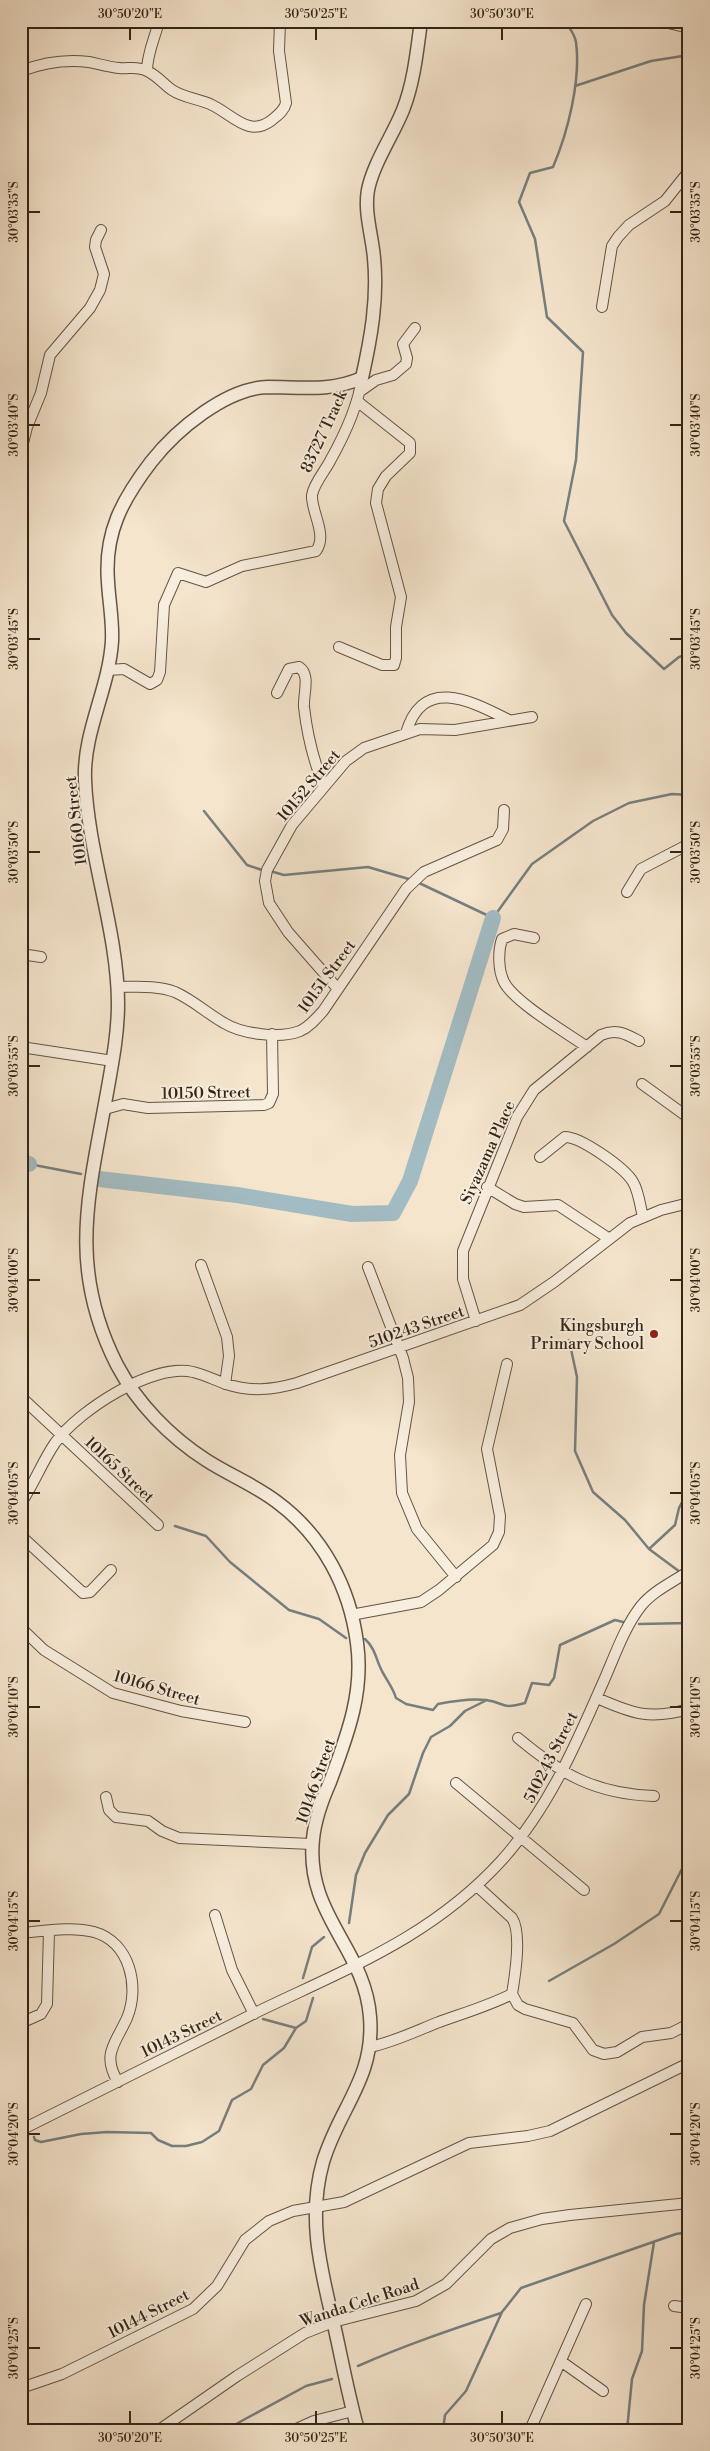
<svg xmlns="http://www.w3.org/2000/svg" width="710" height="2451" font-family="'Libre Bodoni',serif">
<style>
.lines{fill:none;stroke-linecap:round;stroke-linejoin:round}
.stream{stroke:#767f7e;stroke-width:2.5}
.river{stroke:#a2bcc3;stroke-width:16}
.minor-casing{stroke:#645444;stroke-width:12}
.tertiary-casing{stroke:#645444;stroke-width:15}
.minor{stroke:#f8eede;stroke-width:10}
.tertiary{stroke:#f8eede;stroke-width:12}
.ticks{fill:none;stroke:#332416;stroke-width:2}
.poi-dot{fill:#8f2418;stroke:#f8eede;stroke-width:2}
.labels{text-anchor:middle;stroke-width:4;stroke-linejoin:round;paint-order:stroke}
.street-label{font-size:16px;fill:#332416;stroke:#f8eede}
.poi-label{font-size:16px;fill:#332416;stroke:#f8eede;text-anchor:end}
.neatline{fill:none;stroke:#332416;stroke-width:2}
.ticks-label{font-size:12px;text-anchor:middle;fill:#332416}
</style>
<rect width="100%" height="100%" fill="#f5e5cd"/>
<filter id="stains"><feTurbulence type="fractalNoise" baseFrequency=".004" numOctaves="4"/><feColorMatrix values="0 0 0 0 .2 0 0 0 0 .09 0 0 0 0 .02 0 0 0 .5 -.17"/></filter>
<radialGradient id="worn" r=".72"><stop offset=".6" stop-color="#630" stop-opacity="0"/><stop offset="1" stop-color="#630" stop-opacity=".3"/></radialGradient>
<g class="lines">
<!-- stream -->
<path class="stream" d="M565,21C569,27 575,35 576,42C581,80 568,132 553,167L530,173L519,202L535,239L547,317L583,352L576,460L564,521L612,615L626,633L664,669L679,657L689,654
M575,86L651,61L689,55
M204,811L247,865L265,871
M270,871L284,875L368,867L412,880
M417,882L493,918L532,864L593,821L629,803L672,794L689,795
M29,1164L81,1174
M569,1340L577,1377L575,1451L593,1492L625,1520L649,1549L680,1572
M175,1526L206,1536L230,1562L289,1610L319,1619L346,1638
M649,1549L675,1525L679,1508L689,1489
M688,1580L689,1582
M639,1624L689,1623
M365,1639C376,1649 376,1661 383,1673C388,1682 393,1688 396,1698L406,1704L433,1710L438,1704C453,1701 470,1698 486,1700C507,1703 500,1710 525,1703L532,1683L549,1685L554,1678L560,1645L615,1620L623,1622
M349,1923L356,1875L365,1853L388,1815L409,1794L423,1753L431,1737L450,1726L465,1711L485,1701
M303,1978L312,1947L324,1937
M549,1981L614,1944L659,1914L689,1855
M263,2019L296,2028
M21,2121L27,2119L28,2122
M34,2137L35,2140L41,2142L81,2134L107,2132L151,2133L158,2140L172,2146H186L202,2142L219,2131L232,2100L251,2089L263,2065L284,2048L296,2028L306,2021L313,1998
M358,2366C405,2345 453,2329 501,2313
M225,2430L306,2386L332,2379
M443,2430L445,2415L466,2391L502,2312L521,2288L676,2234L689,2232
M627,2430L632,2379L642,2351L644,2305L654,2242"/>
<!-- river -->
<path class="river" d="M21,1162L29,1164
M99,1179L237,1195L352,1214L393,1213L410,1181L493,918"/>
<!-- minor casing -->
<g class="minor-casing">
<path id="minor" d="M660,21L689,28
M21,71C42,63 66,59 89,62C99,64 108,67 119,68C128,69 136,66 145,70C156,74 163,84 172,90C184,98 200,99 212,105C233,115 249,138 272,120C278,115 284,111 286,103L279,51L280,21
M147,71C147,53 155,38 159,21
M602,307L612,246L618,237L629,225L665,201L689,171
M359,392L376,380L393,375L406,364L407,358L403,344L415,328
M21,451L27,427L41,393L50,355L90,308L100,290L104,274L95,247L96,240L101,230
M339,647L382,665H394L396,658V627L401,597L376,503L378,489L386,476L410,453V443L357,401
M108,670L124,669L150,684L157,680L160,672L164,605L178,573L206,582L242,566L316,551C328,535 311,512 312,495C314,483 325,471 330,461C344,436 358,407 362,378
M277,693L289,669L299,667C311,675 303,694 304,707C307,734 314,762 324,787
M406,733C423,675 471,701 509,720
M627,892L641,869L689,844
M534,938L514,934L502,939C498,951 498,970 504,982C514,1002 567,1033 587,1047
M21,954L41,957
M118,987C136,987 157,985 175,992C193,1000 208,1014 224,1023C242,1034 280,1039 300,1031C309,1027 316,1019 323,1011L406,889L424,872L497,840L503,829L504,810
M338,989L288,932L269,903L265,881L267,870L292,825L346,761L364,748L420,729L455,730L532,717
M21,1047L113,1061
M642,1084L689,1118
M105,1109L123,1104L148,1108L264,1105L269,1103L273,1094L272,1034
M540,1157L565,1137C581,1137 625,1168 633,1182C639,1192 640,1206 643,1217
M487,1187L515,1204L524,1207L558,1205L608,1238
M201,1265L227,1337L229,1356L225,1384
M368,1267L403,1358L408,1378L409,1402L400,1455L402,1493L417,1529L456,1577
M476,1321L463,1279V1251L517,1117L534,1090L601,1035C616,1028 626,1034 639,1041
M21,1397L158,1525
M21,1503C34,1484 42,1462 55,1443C79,1410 152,1363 193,1372C205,1375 215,1380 226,1384C251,1392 272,1390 297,1383L520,1305L554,1282L630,1223L661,1210L689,1203
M21,1536L83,1593L90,1592L111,1570
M351,1615L421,1602L439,1590L493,1545L499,1532L500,1516L487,1449L507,1364
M21,1628L44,1650L113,1693L181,1711L245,1722
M597,1698C633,1714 650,1720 689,1709
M518,1738C562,1775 596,1794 654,1796
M456,1783L584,1890
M106,1797L109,1810L116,1817L148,1821L162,1831L179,1838L312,1844
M215,1915L232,1970L254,2014
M21,1933C44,1931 72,1926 94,1932C130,1942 140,1987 127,2018C116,2043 101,2054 118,2082
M512,1994L518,2005L525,2009L573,2023L593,2050L604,2054L617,2052L642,2037L671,2033L689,2024
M21,2023L41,2014L47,2004L49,1931
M370,2047C394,2042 416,2031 439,2022C464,2013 488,2006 512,1994C515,1976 522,1933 512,1918L477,1886
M21,2130C100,2091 178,2051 257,2012C348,1968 432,1937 502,1860C547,1810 574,1749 601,1687C613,1661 623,1629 641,1606C653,1591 673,1582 689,1571
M674,2306L689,2308
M562,2362L603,2391
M688,2385H689
M21,2388L62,2374L193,2309L217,2286L245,2240L269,2221L293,2211L344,2202L469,2143L528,2136L550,2131L689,2063
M159,2430L237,2376L305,2333L333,2322L416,2301L446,2284L491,2239L510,2228L542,2219L570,2215L689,2203
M294,2430L314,2421L353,2411
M530,2430L586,2304"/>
</g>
<!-- tertiary casing -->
<g class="tertiary-casing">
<path id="tertiary" d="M358,2430C348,2395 342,2360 334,2325C321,2270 307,2218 323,2162C339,2108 375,2078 370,2017C365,1948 305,1915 313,1839C315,1819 322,1800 330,1782C347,1736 364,1693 357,1643C350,1588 323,1536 277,1502C255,1485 229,1475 206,1460C170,1437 137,1403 117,1365C66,1265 90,1190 108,1087C113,1059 118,1032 118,1004C118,931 88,855 85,780C83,732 109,689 112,641C113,621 109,601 108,582C104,533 122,500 151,462C176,430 226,388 268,387C302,387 330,392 362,378C371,338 378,299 374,258C372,235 364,212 368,190C373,164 393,135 403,110C414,82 417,51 421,21"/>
</g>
<!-- minor -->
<use href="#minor" class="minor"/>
<!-- tertiary -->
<use href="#tertiary" class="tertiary"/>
</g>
<!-- ticks -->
<path class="ticks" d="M130,28V40M316,28V40M502,28V40M28,212H40M670,212H682M28,425H40M670,425H682M28,639H40M670,639H682M28,852H40M670,852H682M28,1066H40M670,1066H682M28,1280H40M670,1280H682M28,1493H40M670,1493H682M28,1707H40M670,1707H682M28,1921H40M670,1921H682M28,2134H40M670,2134H682M28,2348H40M670,2348H682M130,2411V2424M316,2411V2424M502,2411V2424"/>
<!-- markers -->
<circle class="poi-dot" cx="654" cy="1334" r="5"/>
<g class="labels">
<!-- street labels -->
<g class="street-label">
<text transform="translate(323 431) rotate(-65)" y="6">83727 Track</text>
<text transform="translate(308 785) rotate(-50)" y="6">10152 Street</text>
<text transform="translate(75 821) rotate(-97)" y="6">10160 Street</text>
<text transform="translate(326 976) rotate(-54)" y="6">10151 Street</text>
<text transform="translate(206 1092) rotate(-1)" y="6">10150 Street</text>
<text transform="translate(487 1152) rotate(-66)" y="6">Siyazama Place</text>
<text transform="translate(416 1326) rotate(-19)" y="6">510243 Street</text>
<text transform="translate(120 1469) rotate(43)" y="6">10165 Street</text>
<text transform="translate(157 1687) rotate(16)" y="6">10166 Street</text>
<text transform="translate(550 1757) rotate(-63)" y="6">510243 Street</text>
<text transform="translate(315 1781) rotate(-71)" y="6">10146 Street</text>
<text transform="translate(181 2033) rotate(-26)" y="6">10143 Street</text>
<text transform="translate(359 2302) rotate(-18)" y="6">Wanda Cele Road</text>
<text transform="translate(148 2313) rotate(-27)" y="6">10144 Street</text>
</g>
<!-- poi labels -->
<g class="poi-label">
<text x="644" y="1331">Kingsburgh<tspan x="644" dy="18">Primary School</tspan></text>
</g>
</g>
<!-- margin -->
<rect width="710" height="2451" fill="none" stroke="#f5e5cd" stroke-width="55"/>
<rect x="28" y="28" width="654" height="2396" class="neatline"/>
<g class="ticks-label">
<text x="130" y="18">30°50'20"E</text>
<text x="316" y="18">30°50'25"E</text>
<text x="502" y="18">30°50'30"E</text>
<text transform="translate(14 212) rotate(-90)" y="4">30°03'35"S</text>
<text transform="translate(696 212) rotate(-90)" y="4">30°03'35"S</text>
<text transform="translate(14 425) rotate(-90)" y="4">30°03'40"S</text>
<text transform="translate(696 425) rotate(-90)" y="4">30°03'40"S</text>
<text transform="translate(14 639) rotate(-90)" y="4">30°03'45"S</text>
<text transform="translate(696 639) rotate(-90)" y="4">30°03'45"S</text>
<text transform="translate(14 852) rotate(-90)" y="4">30°03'50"S</text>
<text transform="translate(696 852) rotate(-90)" y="4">30°03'50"S</text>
<text transform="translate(14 1066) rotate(-90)" y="4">30°03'55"S</text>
<text transform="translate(696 1066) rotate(-90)" y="4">30°03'55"S</text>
<text transform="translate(14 1280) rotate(-90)" y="4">30°04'00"S</text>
<text transform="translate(696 1280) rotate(-90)" y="4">30°04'00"S</text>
<text transform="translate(14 1493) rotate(-90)" y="4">30°04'05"S</text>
<text transform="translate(696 1493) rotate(-90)" y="4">30°04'05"S</text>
<text transform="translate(14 1707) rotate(-90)" y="4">30°04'10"S</text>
<text transform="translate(696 1707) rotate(-90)" y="4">30°04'10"S</text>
<text transform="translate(14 1921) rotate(-90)" y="4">30°04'15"S</text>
<text transform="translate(696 1921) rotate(-90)" y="4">30°04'15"S</text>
<text transform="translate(14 2134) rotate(-90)" y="4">30°04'20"S</text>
<text transform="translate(696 2134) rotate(-90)" y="4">30°04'20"S</text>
<text transform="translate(14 2348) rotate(-90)" y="4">30°04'25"S</text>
<text transform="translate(696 2348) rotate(-90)" y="4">30°04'25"S</text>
<text x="130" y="2442">30°50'20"E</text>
<text x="316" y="2442">30°50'25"E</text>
<text x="502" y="2442">30°50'30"E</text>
</g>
<rect width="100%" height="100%" filter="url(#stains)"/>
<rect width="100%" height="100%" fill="url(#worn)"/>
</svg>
